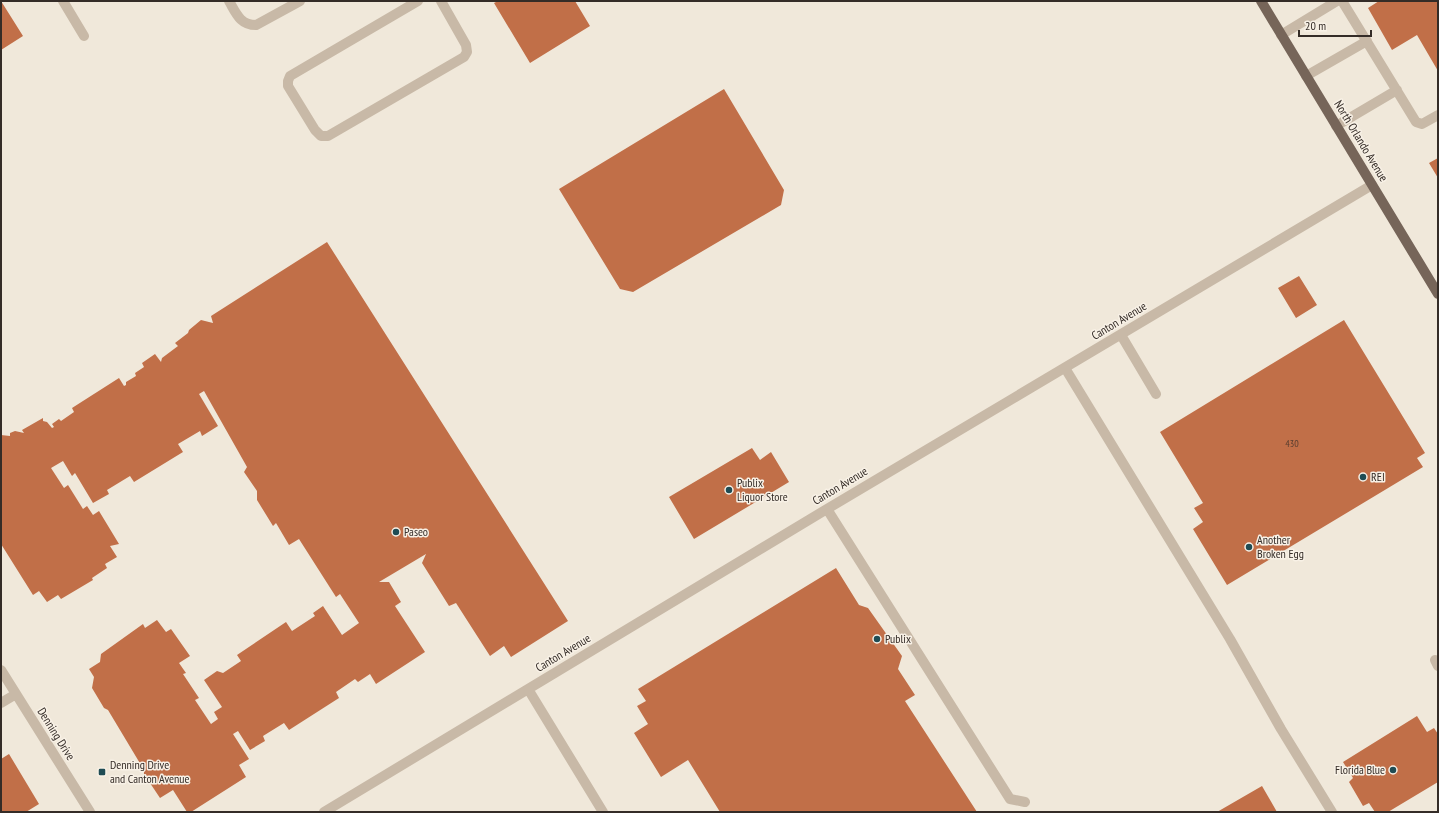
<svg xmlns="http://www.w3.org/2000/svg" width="1439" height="813" font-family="'PT Sans Narrow',sans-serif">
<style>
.building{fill:#c16f48}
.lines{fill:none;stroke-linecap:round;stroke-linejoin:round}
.minor{stroke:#c8b9a7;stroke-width:10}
.major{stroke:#766559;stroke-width:10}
.poi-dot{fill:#1f4c54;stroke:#f8f1e6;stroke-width:1.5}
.labels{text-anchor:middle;stroke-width:3;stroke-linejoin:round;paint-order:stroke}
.number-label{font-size:10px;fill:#573d2f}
.street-label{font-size:12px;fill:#342c27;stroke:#f8f1e6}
.poi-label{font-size:12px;fill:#342c27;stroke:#f8f1e6;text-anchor:start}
</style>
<rect width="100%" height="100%" fill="#f0e8da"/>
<!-- building -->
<path class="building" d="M1,1L23,36L1,50Z
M498,1H575L590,26L530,63L494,3Z
M1379,1H1438V71L1417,35L1392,50L1368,8Z
M724,89L784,190L781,205L633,292L620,289L559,189Z
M1438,158V178L1429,163Z
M327,242L568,621L511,657L504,646L490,656L456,603L449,606L422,563L426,554L379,582H389L401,602L395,606L425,652L376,684L370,674L358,682L355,679L336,692L339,698L289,730L284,723L263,736L265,741L250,750L238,731L233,734L249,759L239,765L246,777L191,812H187L173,790L160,798L144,774V770L108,710L104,708L92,688L94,677L89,669L100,662L101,654L143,624L145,628L157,620L166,632L171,629L190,656L179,663L186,673L183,674L199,698L195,700L211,724L218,719L214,712L222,707L204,680L217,671L223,673L241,661L237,655L286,622L292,631L315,616L313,613L323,606L342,635L359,623L340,594L336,597L299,539L289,545L276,523L273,526L257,500V491L244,472L247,467L204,391L199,394L218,426L202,436L200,431L178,444L183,452L134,482L130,476L107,490L109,494L93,503L75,473L72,476L63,461L51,468L64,488L68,485L83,509L87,506L93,515L99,511L119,544L110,546L117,557L105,564L107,568L92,578L93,580L61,599L58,595L47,602L39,591L33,595L1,544V435L10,436V433L15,431L24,433L22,430L43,418V421L47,422L52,428L54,427L52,424L59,419L61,421L74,412L72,408L119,378L124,386L126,385V382L136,376L135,373L144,367L142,363L155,354L161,362L162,358L178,346L175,343L188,333L189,330L201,320L213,323L211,316Z
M1299,276L1317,305L1296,318L1278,288Z
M1344,320L1425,453L1417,458L1423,467L1227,585L1193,529L1203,522L1194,508L1203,503L1160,432Z
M752,448L760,460L771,452L789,482L694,539L669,497Z
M836,568L859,605L868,608L902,656L898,669L915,695L905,701L977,812H720L688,760L661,777L634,733L648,724L637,706L646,701L638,689Z
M1417,716L1427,732L1434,728L1438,734V782L1388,812H1375L1369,803L1363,806L1349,782L1353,778L1343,762Z
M9,754L39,804L26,812H1V759Z
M1262,786L1277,812H1217Z"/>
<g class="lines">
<!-- minor -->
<path class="minor" d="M63,1L84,36
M229,1C236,13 240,25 256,25L300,1
M418,1L290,76L288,81V86L315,130L321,136H328L464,57L467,52L466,45L441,1
M1342,1L1416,122L1422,124L1438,115
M1281,35L1337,1
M1306,76L1367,41
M1336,126L1397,90
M1121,335L1156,394
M1065,368L1230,639L1281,729L1332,812
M827,509L1010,799L1025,802
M1435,660L1438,666
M1,670L90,812
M528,689L603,812
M1,703L16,694
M324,812L827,509L1372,185"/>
<!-- major -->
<path class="major" d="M1261,1L1438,294"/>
</g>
<!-- markers -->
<g class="poi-dot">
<circle cx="1363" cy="477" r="4"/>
<circle cx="729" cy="490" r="4"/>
<circle cx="396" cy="532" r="4"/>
<circle cx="1249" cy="547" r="4"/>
<circle cx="877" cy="639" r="4"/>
<circle cx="1393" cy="770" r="4"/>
<rect x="98" y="768" width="8" height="8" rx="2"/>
</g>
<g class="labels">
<!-- number labels -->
<g class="number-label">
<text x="1292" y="447">430</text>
</g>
<!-- street labels -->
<g class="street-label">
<text transform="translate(1361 141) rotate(59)" y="4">North Orlando Avenue</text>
<text transform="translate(1119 321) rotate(-31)" y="4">Canton Avenue</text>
<text transform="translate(840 486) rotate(-31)" y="4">Canton Avenue</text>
<text transform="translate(563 653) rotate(-31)" y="4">Canton Avenue</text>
<text transform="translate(56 734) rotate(58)" y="4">Denning Drive</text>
</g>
<!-- poi labels -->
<g class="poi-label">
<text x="1371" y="481">REI</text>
<text x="737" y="487">Publix<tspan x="737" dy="14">Liquor Store</tspan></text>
<text x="404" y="536">Paseo</text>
<text x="1257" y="544">Another<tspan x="1257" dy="14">Broken Egg</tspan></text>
<text x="885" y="643">Publix</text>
<text x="110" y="769">Denning Drive<tspan x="110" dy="14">and Canton Avenue</tspan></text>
<text x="1385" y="774" text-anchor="end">Florida Blue</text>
</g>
</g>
<!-- border -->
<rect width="1439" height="813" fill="none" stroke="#342c27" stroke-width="4"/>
<!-- scale -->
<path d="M1299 30v6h72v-6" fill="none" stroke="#342c27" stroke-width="2"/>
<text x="1305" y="30" font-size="12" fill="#342c27" stroke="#f8f1e6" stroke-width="3" paint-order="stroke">20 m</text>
</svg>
